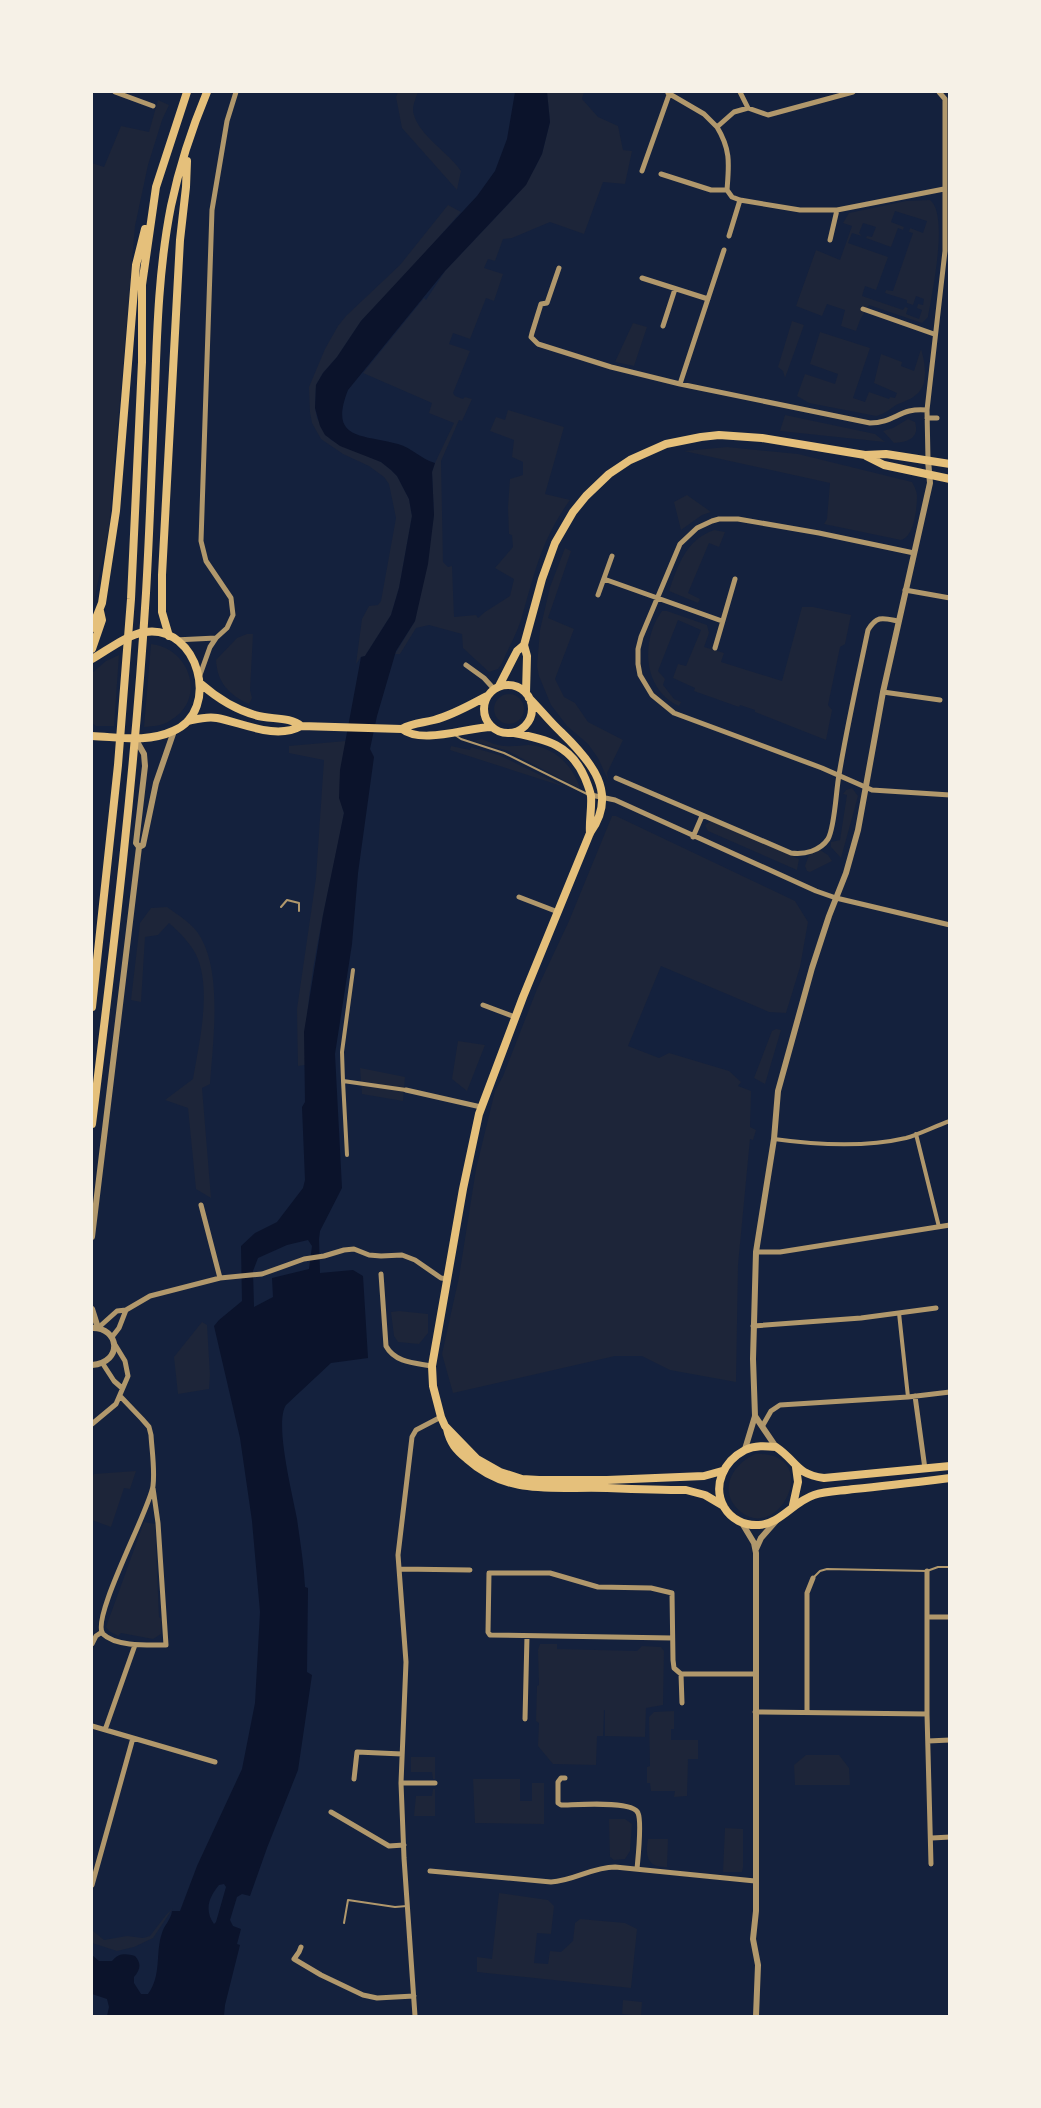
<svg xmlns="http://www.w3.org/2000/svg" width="1041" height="2108" font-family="Rubik,sans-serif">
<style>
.green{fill:#1d2539;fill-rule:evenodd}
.water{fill:#0b132b;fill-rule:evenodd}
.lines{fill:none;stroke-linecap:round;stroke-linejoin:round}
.service{stroke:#b1986c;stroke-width:2}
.pedestrian{stroke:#b1986c;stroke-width:4}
.minor{stroke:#b1986c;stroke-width:5}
.tertiary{stroke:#b1986c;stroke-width:6}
.primary{stroke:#e5c07b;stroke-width:8}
.trunk{stroke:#e5c07b;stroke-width:8}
</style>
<rect width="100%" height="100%" fill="#14213d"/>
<!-- green -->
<path class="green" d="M398,92H418C416,98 411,108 414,115C420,136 449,153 461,171L457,190L402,128L396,97Z
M547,92H584L582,99L598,117L618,126L623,150L632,151L625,184L603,182L584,234L550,222L512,238L503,239L495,261L488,259L484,268L503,274L494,301L486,298L470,339L453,333L449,344L470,351L453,393L455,396L463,399L465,397L472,399L462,421L459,420L441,461L443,562L448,567L452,566L454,617L476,615L478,618L485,612L510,596L514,579L495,568L513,547L512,535L509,534L508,507L510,479L523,475V462L512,457L514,440L490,431L496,417L505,420L508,410L564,427L545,494L570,500C540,542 535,573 521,620C516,635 508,649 502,663L498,669L489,672L463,648L462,634L429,625L416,628L400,654H395L415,621L434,515L432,472L435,463L454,423L429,413L432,403L363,373L424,298L426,300L445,271L515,197L535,168L542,154L550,122Z
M158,100L169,105L162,120L148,165L135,226L109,528L92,611V163L104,167L121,126L149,132Z
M930,200C949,214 932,294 928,317L922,323L869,305L860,320L856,331L841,326L845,310L827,304L822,316L796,306L816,250L840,260L852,226L843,223L849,213L906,201ZM895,211L927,221L923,233L910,228L909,232L913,233L893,291L886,290L885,293L907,300V303L913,305L916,296L924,299L923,305L918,304L917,308L922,310L919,319L906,314L908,308L905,307L903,310L862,296L865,286L876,290L888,257L848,243L852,233L862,236L859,233L863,223L876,227L872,237L867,236L866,238L891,247L898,228L903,230L904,227L891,222Z
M448,205L461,212L405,276L361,321L337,357L323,373L316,385L315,408L317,418L331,440L381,462L391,470L397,476L409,499L412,516L399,588L391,615L365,656L361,657L356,664L362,619L369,606L378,605L381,601L396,518L389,484L384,477L369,466L343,454L321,439L312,423L310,412L309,387L325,349L338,326L346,316L400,265Z
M792,321L804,325L785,378L783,371L778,367Z
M633,323L647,327L634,366L615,362Z
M820,332L870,348L853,398L865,402L869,392L889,399L890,397L895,398L897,393L874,383L881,354L902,362L901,366L914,371L921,349C925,362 929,384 917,394C912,399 903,402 896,405C889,410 884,414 876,416L809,403L797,396L805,374L835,384L838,374L810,364Z
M785,415L875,434L885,442L780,431Z
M908,419L915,422C920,438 908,442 894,443L883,431L893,428Z
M727,447L798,454L912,482C914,486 917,491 917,496C917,509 914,537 901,540L824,524L827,519L830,483L684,451Z
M687,495L711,512L702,515L681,530L674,502Z
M714,530L725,532L719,547L709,543L688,593L700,599L698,603L669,591C678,565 686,540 714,530Z
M565,548L571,551L548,618L574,629L555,679L564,697L575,703L588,722L623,740L607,773L609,782L598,758L588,744L567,726L551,705L539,676L537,666L540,630L550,587Z
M802,607H813L851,615L845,644L840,647L828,705L832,710L826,740L755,712V710L740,705L739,707L694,691L695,688L673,678L678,664L686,666L701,630L678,620L658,671L665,679L663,685L674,699L681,702L679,706C643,690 640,641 662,611H667L707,625L709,633L704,647L724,653L721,662L782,681Z
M247,634H253L250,690L252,698L249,704C229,695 217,682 216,660L237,638Z
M151,644C190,648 207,699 171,720C163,726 154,726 144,727Z
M119,655L114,726H96L92,723V673L106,661Z
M494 709a15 15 0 1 1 30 0a15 15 0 1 1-30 0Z
M482,739C489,742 497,746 505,746C513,747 521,745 529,745C553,746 574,766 580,789L508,751L473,741Z
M346,741C341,766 336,789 344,813C329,896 304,980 305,1065L298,1066L297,1009L316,878L324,760L289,753V746Z
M451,746L470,750L471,747L499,755L565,787L450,750Z
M852,788L858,796L841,858L831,847V842L840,840L847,795L843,794L846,790Z
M612,816H616L795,901L808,922L800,967L786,1013L769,1012L661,966L628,1046L659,1058L669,1053L729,1071L741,1082L738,1086L751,1091L750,1127L756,1130L753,1140L750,1139L738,1265L736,1382L670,1370L642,1356H615L453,1393L442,1354L459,1277L476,1169L495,1091L503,1076L537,989L569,921Z
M711,821L799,859L797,870L708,831L705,825Z
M820,850L828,855L832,861L810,872L807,871L805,866L809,855Z
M167,907C179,916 194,924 201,938C222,975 213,1042 210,1084L202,1088L211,1198L196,1189L188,1108L165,1100L193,1079C199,1043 211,994 198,959C192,944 180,933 169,923L158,935L145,937L141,1002L131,1000L140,923L151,908Z
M776,1029L781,1030L765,1084L754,1078L772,1031Z
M458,1041L485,1045L467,1091L452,1079Z
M360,1068L405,1077L403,1101L362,1094Z
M399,1311L428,1314V1333L419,1344L398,1342L394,1336L391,1312Z
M202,1322L207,1325L210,1375L209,1389L178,1394L174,1357Z
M755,1454C824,1451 780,1543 741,1512C717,1493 731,1465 755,1454Z
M136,1471L130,1489L124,1488L111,1527L92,1520V1479L94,1474Z
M144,1522L155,1524L159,1617L162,1619L161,1634L153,1639L121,1633L118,1636L109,1631L106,1627Z
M540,1644H557V1649L637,1651L642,1646L661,1647L664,1651L663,1705L646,1708L645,1737L605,1736V1710H604L603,1736H597L596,1765L553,1764L538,1746L539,1723L536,1721L537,1686L539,1685L538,1650Z
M674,1711V1729H671V1740H698V1759H688L687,1796L674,1797L675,1791H651L650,1783H647V1767L650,1766L649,1717L654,1712Z
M806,1755H839L849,1768L850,1785H795L794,1765Z
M411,1757H435V1779H433L432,1772H411Z
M473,1779H520V1801H532V1783H544V1824L475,1823Z
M433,1789H435V1816H414L416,1796H432Z
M609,1819H625L632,1824L630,1851L625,1859L614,1860L610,1857Z
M725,1828L743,1829V1867L742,1872H723Z
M648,1839H668L667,1867C647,1868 645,1856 648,1839Z
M499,1893L548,1900L554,1906L551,1934L537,1933L534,1963L548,1964L550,1951L561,1952L573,1941L575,1923L580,1919L625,1923L637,1929L631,1988L477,1972V1957L492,1959Z
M173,1908L153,1938L134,1947L117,1951L92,1943V1930L104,1940L127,1936L143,1938L150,1936L166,1915Z
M623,2000L642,2002L641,2016L622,2014Z"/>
<!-- water -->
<path class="water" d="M515,92H547L550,122L542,154L526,185L445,271L348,390C328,441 363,434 398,444C412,448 421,459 435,463L432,472L434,515L428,564L415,621L396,651L377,716L370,749L374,757L358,873L352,944L335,1054L342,1188L320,1231L319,1239L320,1273L353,1270L363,1276L368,1358L331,1363L286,1405C274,1423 293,1496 297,1519C300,1541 304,1564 305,1587L308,1588L307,1672L312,1675L298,1770L267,1848L250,1896L242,1894L237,1897L230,1920L233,1926L241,1929L237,1944L240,1945L225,2005L224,2016H107L109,2007L107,1999L92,1994V1955L99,1961H112C118,1953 126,1953 135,1956C142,1964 140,1970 134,1977V1983L141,1994H148C162,1975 155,1953 162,1933C164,1925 171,1920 172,1911H180L197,1866L242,1769L255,1703L260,1612L252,1521L240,1438L214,1326L219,1320L242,1301L241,1246L255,1233L277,1222L303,1188L305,1180L302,1107L305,1102L304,1032L323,915L344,813L339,798L340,770L361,657L365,656L391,615L399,588L412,516L409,499L397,476L391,470L381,462L340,446L325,435L320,426L315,408L316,385L323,373L337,357L361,321L477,196L495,171L507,139ZM308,1240L312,1246L309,1269L272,1278L273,1297L254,1307L253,1271L258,1258L287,1245ZM224,1884L226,1887L216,1922L214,1924C204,1910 209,1897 219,1885Z"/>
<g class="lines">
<!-- service -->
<path class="service" d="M455,735L461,739L504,753L589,795
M281,907L287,900L299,903V911
M813,1578L820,1571L827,1569L927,1571L938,1567H950
M344,1923L348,1900L395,1907L407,1906"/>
<!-- pedestrian -->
<path class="pedestrian" d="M343,1081L342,1052L353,970
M916,1134L939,1227
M774,1139C817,1145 863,1148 906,1138C920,1134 935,1126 950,1121
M347,1155L343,1081L406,1090
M899,1313L908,1397"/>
<!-- minor -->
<path class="minor" d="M115,92L153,106
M740,92L748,108
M668,93L704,114L717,127
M642,171L670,92
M661,174L711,190H727
M727,190L732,197L740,200L800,210H837L944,189
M727,190C729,164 731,150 717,127L734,112L748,108L768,115L853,92
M729,236L740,200
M830,240L837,210
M559,268L547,303L541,304L532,333L531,337L538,344L611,367L680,384L870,423C895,423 900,407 927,410
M642,278L708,299
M863,309L934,334
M663,326L675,289
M680,384L724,250
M927,418H937
M928,460L927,410L945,251V99L939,92
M914,553L819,533L738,519H719L712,521L697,528L680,544L641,637L638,649V664L640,675L652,695L674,713L822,768L872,790L950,795
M604,579L722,621
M905,590L950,598
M598,595L612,556
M175,640L216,638
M715,648L735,579
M466,665L484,678L494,689
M200,675L210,647L216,638L227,628L233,615L231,598L206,561L201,541L212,210L227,121L236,92
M883,692L940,700
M616,778L791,853C804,855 820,851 828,839C835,827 836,790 839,775C847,726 858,678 868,630C877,615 883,618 898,621
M591,795L615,800L816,891L836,898L950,925
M693,837L702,816
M519,897L558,912
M483,1005L515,1017
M406,1090L481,1107
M201,1205L220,1278
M756,1252H780L950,1225
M381,1274L386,1346C395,1363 416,1363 432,1366
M753,1326L861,1318L936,1308
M98,1328L117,1311L126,1310L150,1296L220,1278L262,1274L304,1259L324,1256L344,1250L354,1249L369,1255L381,1256L402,1255L415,1260L441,1278L448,1279
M112,1337L119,1328L126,1310
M103,1364L114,1381L122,1388
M915,1396L925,1469
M121,1397L142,1419L149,1427L151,1435C152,1452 155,1469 153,1486C150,1509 90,1619 103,1634C116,1647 150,1645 166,1645L158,1523L153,1488
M92,1424L116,1404L128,1376L125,1361L114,1343
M763,1425L771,1411L780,1405L908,1397L950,1392
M400,1569L470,1570
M927,1571V1714L931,1864
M927,1617H950
M672,1638L490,1635L488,1632L489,1573H550L598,1587L651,1588L672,1593L673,1660L674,1668L681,1674H756
M92,1644L96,1636L102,1632
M681,1674L682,1703
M755,1712L927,1714
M807,1712V1593L813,1578
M525,1719L527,1636
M92,1726L215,1762
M105,1730L135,1645
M928,1741L950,1740
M565,1778H561L558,1782V1803L561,1805C575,1805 633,1800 638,1813C642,1822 638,1858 637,1869
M354,1779L357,1752L402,1754
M401,1783H435
M331,1812L389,1846L404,1845
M932,1838L950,1837
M430,1871L551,1882C574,1881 592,1867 615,1867L755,1881
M92,1885L133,1738
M301,1947L299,1952L294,1959L321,1975L363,1995L377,1998L414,1996
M415,2016L404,1858L401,1783L406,1662L398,1555L412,1437L416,1430L441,1417"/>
<!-- tertiary -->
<path class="tertiary" d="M139,847L143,845L156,783L174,731
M92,1237L139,847L136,843L145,766L144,754L135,738
M92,1309L98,1328
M92,1328C119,1327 124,1362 92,1365
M755,1416L776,1447
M745,1449L755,1416L753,1359L756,1252L774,1139L778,1091L812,968L829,916L846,873L858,830L883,692L930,483L928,460
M742,1523L754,1543L756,1553V1911L753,1939L758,1965L756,2016
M756,1549L761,1538L776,1521"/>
<!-- primary -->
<path class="primary" d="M866,456L884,465L950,479
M92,659C108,650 126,635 145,632C198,624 222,711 173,731C147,743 119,737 92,736
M201,684C217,698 234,709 255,715C269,720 290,716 301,726L402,729C412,723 423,723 434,720C453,715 470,705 487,696
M484 709a24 24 0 1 1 48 0a24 24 0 1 1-48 0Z
M499,686L517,651L524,645
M526,693L527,656L524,645L542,579L555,543L573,512L586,496L609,474L630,460L666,444L701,437L719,435L762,438L865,455L886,454L950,464
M529,698C540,709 550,722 561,732C591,761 619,793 590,833L523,997L479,1114L463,1189L432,1366L433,1386L441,1417L445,1426L477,1459L500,1472L522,1479L539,1480H607L704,1476L722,1471
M188,721C197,719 207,716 217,718C243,723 276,740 301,726
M402,729C422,745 468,727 492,727
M514,733C546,739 571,745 585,778C587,783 590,790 591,796C592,808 589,821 590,833
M447,1429C450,1443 456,1450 467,1459C509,1497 556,1486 607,1488C633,1489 659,1490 686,1490L705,1495L722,1505
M950,1466L824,1478C795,1474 798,1462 776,1447C766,1446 755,1445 745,1450C724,1461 712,1485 724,1507C731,1519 744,1526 759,1525C780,1524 793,1502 814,1495C826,1491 841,1491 854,1489C886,1486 918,1482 950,1478
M793,1505L798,1482L796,1467"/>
<!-- trunk -->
<path class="trunk" d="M92,628L102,603L116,511L136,265L145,229
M169,636L162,612V575L180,240L186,187L187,161
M92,649L102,620L100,611
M92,1007L118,765L131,599L142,362V285L156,187L187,92
M92,1124C114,948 135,770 146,593C150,525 152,457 155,389C157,329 159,266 171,206C179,168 192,128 207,92"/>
</g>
<!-- border -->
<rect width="1041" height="2108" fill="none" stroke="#f6f1e7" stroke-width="186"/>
</svg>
